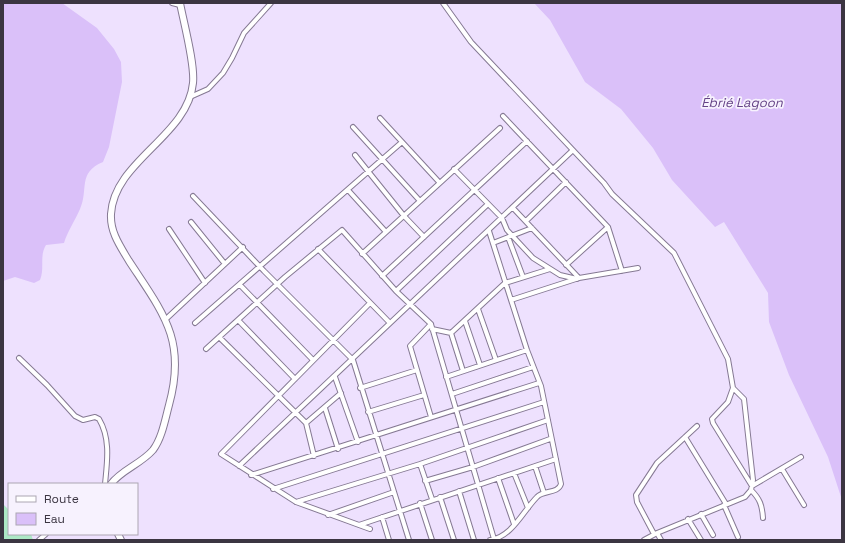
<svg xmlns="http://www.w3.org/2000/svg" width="845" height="543" font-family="'Space Grotesk',sans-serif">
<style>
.green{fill:#ade8c5}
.water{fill:#dac0f9}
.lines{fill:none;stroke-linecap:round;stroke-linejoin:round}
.street-casing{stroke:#857993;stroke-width:6}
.secondary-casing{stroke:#857993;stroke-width:8}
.street{stroke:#fff;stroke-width:4}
.secondary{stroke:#fff;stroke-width:6}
.labels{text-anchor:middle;stroke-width:3.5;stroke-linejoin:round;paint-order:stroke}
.water-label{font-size:13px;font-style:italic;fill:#654387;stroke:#f7f2fe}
</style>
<rect width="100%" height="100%" fill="#eee1fe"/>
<!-- green -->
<path class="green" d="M3,504L9,510V534H31L33,540H3Z"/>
<!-- water -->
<path class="water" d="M3,3H62L97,28L114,49L121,62L122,82L109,147L103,162C77,173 89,189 80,209C75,221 68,230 64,243L46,245C39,256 45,268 40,280L34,283L15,277L3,281Z
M534,3H842V500L828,457L789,375L769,322L768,293L724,222L715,227L672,180L653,148L621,109L585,82L550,20Z"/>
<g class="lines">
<!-- street casing -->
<g class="street-casing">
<path id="street" d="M172,3L180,5
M443,3L471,42L604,183L612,194L674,253L728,359L733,388L728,402L712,419L713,423L752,486L801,457
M190,97L208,89L223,73L232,58L244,33L271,3
M503,116L608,227L622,271
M380,118L439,182
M353,127L420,201
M355,155L404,216L424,237
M454,169L502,218L507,230L533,258L560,275L577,279
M348,190L386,232
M193,196L264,271L353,360L409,540
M513,208L579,278
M526,221L566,182
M191,222L225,264
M169,229L205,283
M489,231L527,350L541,386L561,484C558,494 543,490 537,497C523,511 512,537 490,540
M508,237L523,277
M493,243L532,228
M318,249L390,323
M362,254L500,128
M566,265L608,227
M382,276L527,141
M240,285L313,360
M396,291L488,204
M511,300L579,278L638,268
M370,303L221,454L296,502L370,529
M478,309L496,360
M166,319L243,247
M238,320L295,379
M465,321L480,365
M195,323L402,142
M431,324L410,346L431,417
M432,329L451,333L505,283L550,269
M451,333L463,371
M219,337L306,423L314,456
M206,349L285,277L342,230L396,291L431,324L494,539
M19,358L47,385L75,416L83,420L95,417L99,419C111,439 107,463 105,484
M335,377L358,442
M446,377L527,350
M360,388L417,370
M452,394L533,367
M325,408L338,449
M368,412L424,395
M306,423L341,393
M685,437L726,504
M420,464L432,499
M239,466L573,150
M535,466L544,493
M782,469L804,505
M514,473L528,508
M251,475L539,383
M498,478L514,524
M425,481L473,467L550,439
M273,489L544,402
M751,490C760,499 762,505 763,518
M459,491L474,540
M440,497L454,540
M296,502L420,464L548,420
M420,503L432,540
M724,505L738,537
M701,514L713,535
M328,515L394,492
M382,517L389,540
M688,519L701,540
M359,525L556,459
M657,533L661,540
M654,534L637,502L636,495L657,463L697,426
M39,540L46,534
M644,540L657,533L745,497L751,490L753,480L744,399L733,388"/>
</g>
<!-- secondary casing -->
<g class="secondary-casing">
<path id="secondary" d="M111,484C121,470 141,464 153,450C162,438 165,420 169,405C187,340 163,313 129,261C120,246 110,232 111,214C114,161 188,136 193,83C195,64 184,24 180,3
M118,534L121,540"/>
</g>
<!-- street -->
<use href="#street" class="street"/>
<!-- secondary -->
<use href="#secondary" class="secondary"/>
</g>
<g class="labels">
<!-- water labels -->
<g class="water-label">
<text x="742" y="107">Ébrié Lagoon</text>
</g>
</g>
<!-- border -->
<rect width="845" height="543" fill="none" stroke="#3b3541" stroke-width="8"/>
<!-- legend -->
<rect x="8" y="483" width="130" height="52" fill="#f7f2fe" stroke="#aca6b2"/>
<rect x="16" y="496" width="20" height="6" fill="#ffffff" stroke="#aca6b2"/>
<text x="44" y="503" font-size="12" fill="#3b3541">Route</text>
<rect x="16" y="513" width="20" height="12" fill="#dac0f9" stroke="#aca6b2"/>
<text x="44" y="523" font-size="12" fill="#3b3541">Eau</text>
</svg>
